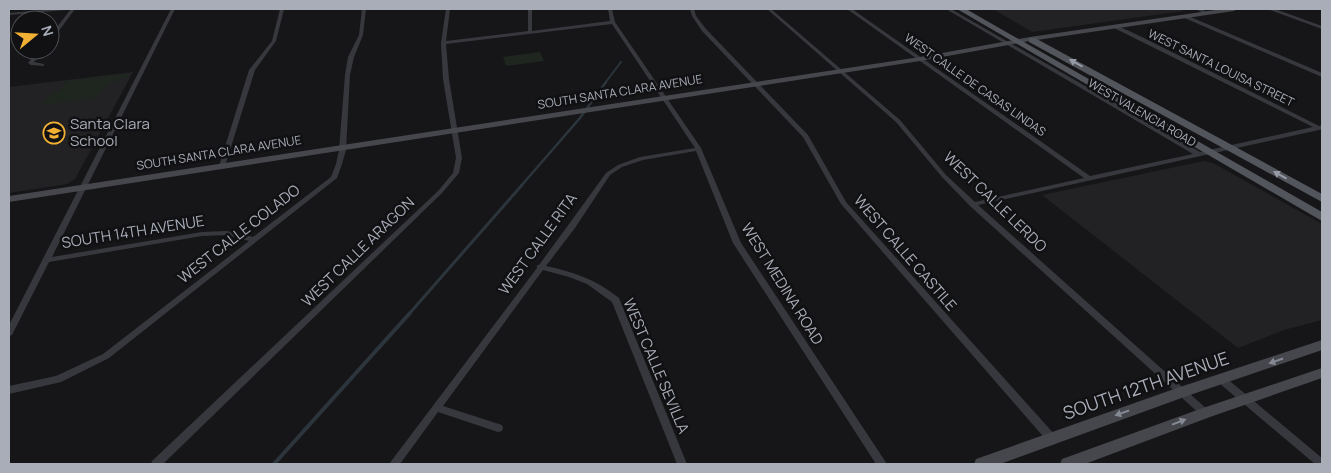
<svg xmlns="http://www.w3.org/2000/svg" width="1331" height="473" font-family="Manrope,sans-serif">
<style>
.built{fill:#222225}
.green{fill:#1e261f}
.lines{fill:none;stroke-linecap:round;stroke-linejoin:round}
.stream-far3{stroke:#2c353c;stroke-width:2}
.stream-far2{stroke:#2c353c;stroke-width:2.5}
.stream-far1{stroke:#2c353c;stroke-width:3}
.stream{stroke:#2c353c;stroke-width:4}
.street{fill:#37383d;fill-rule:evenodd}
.secondary{fill:#45474d;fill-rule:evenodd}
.primary{fill:#53555c;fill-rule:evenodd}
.oneway{fill:#979ba6}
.oneway2{fill:#858993}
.labels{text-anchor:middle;stroke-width:5;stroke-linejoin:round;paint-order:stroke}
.far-street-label{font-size:12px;fill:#a8adb8;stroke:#111113}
.poi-label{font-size:15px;fill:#a8adb8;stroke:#111113;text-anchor:start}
.street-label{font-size:15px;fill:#a8adb8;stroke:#111113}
.near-street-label{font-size:18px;fill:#a8adb8;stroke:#111113}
</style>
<rect width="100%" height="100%" fill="#161618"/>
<!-- built -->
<path class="built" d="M993,9H1178L1184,11L1032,32Z
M133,72L75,179L67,184L9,193V87Z
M1204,161L1213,163L1322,224V320L1284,330L1238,348L1042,195Z"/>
<!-- green -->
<path class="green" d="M540,52L544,61L506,66L503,57Z
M134,73L107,85L96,98L43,105L52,92L59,91L66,81Z"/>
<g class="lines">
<!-- stream-far3 -->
<path class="stream-far3" d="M605,83L621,62"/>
<!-- stream-far2 -->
<path class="stream-far2" d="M521,186L580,118L606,82"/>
<!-- stream-far1 -->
<path class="stream-far1" d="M409,314L522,185"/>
<!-- stream -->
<path class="stream" d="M274,464L410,313"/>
<!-- street -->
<path class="street" d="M53,9H68L66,10L9,15V13Z
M71,9H75L52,40H50V36Z
M171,9H175L52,257L202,232L227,231L253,237L331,177L336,164L339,150L345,75L348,57L359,35L362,9H366L363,35L354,57L350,75L346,150L342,164L337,178L109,358L61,382L9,394V386L56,376L103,354L249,241L227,235L202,236L49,262L13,333L12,335L9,336V325Z
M280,9H284L276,41L255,70L225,166L222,168L220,167L219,166L249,70L272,41Z
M446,9H450L446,41L528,31V9H532V31L610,21L608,9H612L615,22L701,148L741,243L887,464H876L733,243L696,151L643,160L622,167L610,175L575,228L546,266C574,272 597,280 619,298L687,464H677L612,302L587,284L569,277L543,270L443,406L502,425L503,428L502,431L498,432L438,412L400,464H389L537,268V265H539L569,224L606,173L618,165L640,157L695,148L612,24L446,44L449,79L462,158L459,173L442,193L163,464H151L152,461L438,191L453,173L456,158L443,79L441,43Z
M690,9H694L696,16L706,29L808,135L846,202L1056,436L1057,439L1056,442L1052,443L1048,442L841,204L803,137L702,31L692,16Z
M767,9H771L900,120L946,175L975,202L1084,178L847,9H852L1090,176L1193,154L946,9H951L1200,152L1313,127L1112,27V25H1116L1142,37L1319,126L1322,125V129L1319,130L978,205L1208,410L1210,413L1208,416L1205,417L1202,416L970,206L942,177L896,122Z
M1196,9H1201L1209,13L1205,14Z
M1270,9H1275L1322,26V29L1270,10Z
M1182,15H1186L1322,73V77L1182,17Z
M38,50H44L34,62L44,64V66L31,65L28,63Z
M1222,376L1225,377L1322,458V464H1315L1219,383L1217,380L1219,377Z"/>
<!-- secondary -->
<path class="secondary" d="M1222,9H1237L1234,11L1030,41L920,61L9,202V196L920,57L1030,37Z
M1322,340V350L1187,396L1000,464H974L976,459L1177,388Z
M1322,368V378L1210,417L1085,464H1060L1062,459L1200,409Z"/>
<!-- primary -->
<path class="primary" d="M957,9H966L1322,212V221Z
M1029,38H1035L1322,194V202L1029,42Z"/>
</g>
<!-- one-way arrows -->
<defs><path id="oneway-solid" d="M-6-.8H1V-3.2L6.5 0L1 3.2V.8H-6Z" transform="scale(1.25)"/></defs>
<g class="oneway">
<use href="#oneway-solid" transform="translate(1076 63) rotate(-151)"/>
<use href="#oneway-solid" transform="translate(1280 175) rotate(-151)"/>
</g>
<g class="oneway2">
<use href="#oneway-solid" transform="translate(1276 361) rotate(161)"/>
<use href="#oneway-solid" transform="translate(1122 413) rotate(161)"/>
<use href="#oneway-solid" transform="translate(1179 422) rotate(-21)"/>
</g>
<!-- icons -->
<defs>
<g id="school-ring" transform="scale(1.125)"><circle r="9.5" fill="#111113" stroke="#f2b134" stroke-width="1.5"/><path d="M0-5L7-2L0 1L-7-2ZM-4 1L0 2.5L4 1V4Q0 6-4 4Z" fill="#f2b134"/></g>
</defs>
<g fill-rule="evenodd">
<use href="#school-ring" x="54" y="133"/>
</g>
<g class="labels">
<!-- far-street labels -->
<g class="far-street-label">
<text transform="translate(1221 68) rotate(26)" y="4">WEST SANTA LOUISA STREET</text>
<text transform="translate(975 85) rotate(35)" y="4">WEST CALLE DE CASAS LINDAS</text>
<text transform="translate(620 92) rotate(-9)" y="4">SOUTH SANTA CLARA AVENUE</text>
<text transform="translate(1142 113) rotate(30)" y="4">WEST VALENCIA ROAD</text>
<text transform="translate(219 153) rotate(-9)" y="4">SOUTH SANTA CLARA AVENUE</text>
</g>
<!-- poi labels -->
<g class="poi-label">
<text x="70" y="129">Santa Clara<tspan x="70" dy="17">School</tspan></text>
</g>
<!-- street labels -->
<g class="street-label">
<text transform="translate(995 202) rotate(44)" y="5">WEST CALLE LERDO</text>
<text transform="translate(133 232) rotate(-9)" y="5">SOUTH 14TH AVENUE</text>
<text transform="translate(239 234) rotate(-38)" y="5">WEST CALLE COLADO</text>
<text transform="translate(538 244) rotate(-54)" y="5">WEST CALLE RITA</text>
<text transform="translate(358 252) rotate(-44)" y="5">WEST CALLE ARAGON</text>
<text transform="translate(905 253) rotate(49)" y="5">WEST CALLE CASTILE</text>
<text transform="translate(782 284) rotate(58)" y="5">WEST MEDINA ROAD</text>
<text transform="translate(656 366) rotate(67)" y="5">WEST CALLE SEVILLA</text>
</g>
<!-- near-street labels -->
<g class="near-street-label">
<text transform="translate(1146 386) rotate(-19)" y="6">SOUTH 12TH AVENUE</text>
</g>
</g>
<!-- border -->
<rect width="1331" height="473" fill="none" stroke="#a8adb8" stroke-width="20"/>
<!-- north arrow -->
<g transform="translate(35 35) rotate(72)"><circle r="24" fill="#111113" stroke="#4d4f55"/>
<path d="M0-4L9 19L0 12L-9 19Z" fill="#f2b134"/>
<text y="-8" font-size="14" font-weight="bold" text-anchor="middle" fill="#a8adb8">N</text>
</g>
</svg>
